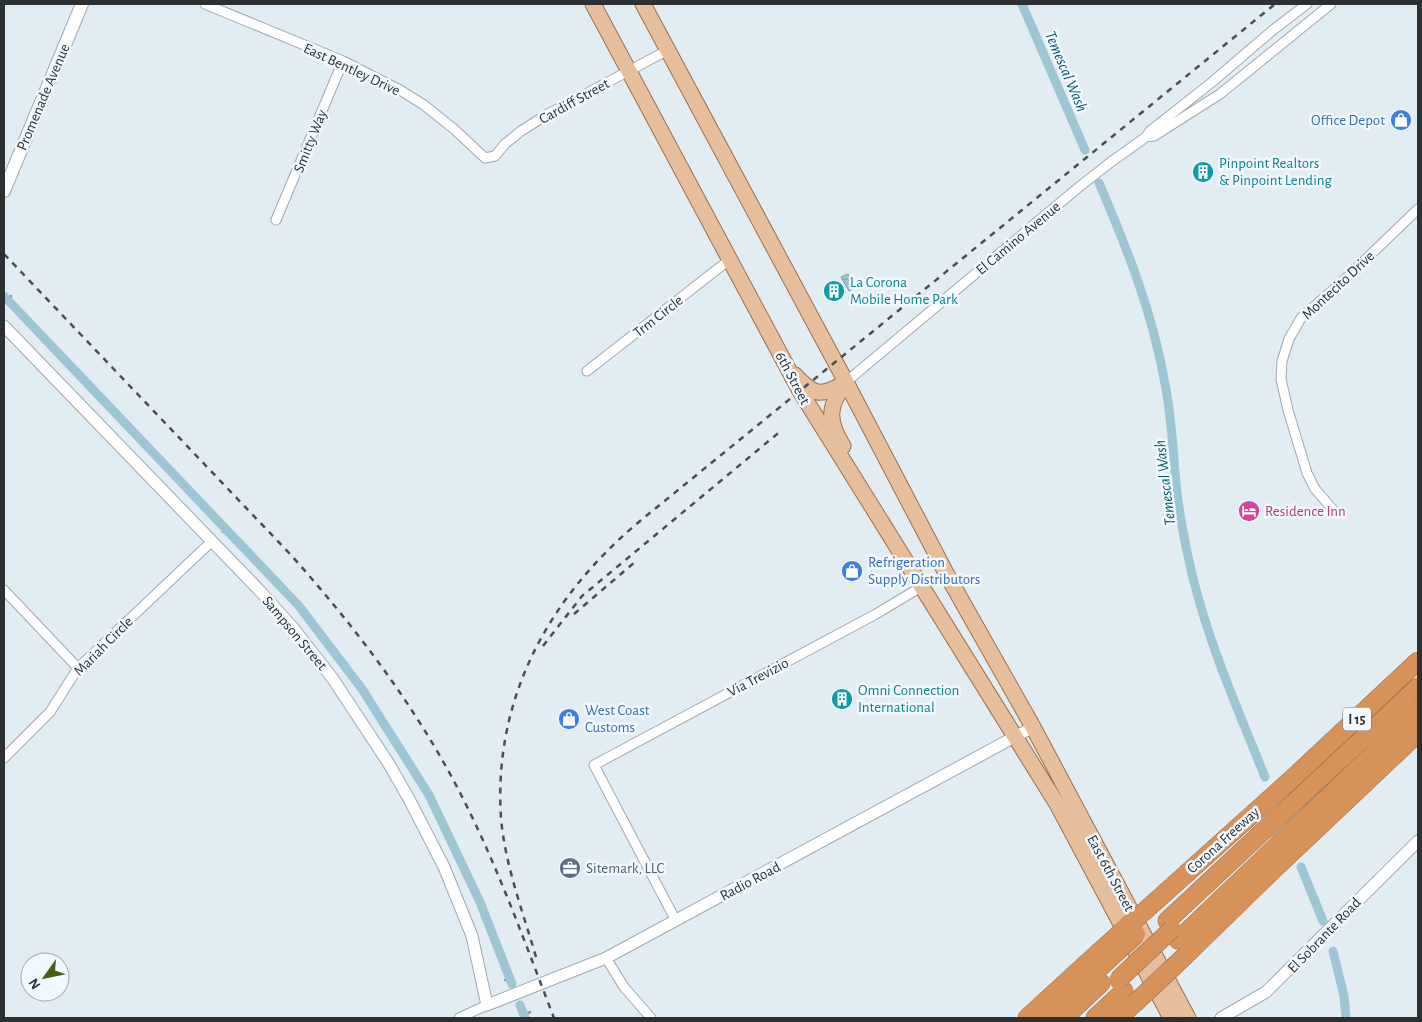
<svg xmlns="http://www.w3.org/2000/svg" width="1422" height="1022" font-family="'Alegreya Sans',sans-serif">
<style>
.water{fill:url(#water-waves);stroke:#7c98a3}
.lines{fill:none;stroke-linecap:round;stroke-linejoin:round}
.stream{stroke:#7c98a3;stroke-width:2.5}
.canal{stroke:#9ec5d3;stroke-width:9}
.minor-casing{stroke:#a0a9b0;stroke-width:11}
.tertiary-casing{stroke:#a0a9b0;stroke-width:13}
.secondary-casing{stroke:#a0a9b0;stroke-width:14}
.primary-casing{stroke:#9b704c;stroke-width:17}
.motorway-casing{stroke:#9b704c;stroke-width:19}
.minor{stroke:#fff;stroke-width:9}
.tertiary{stroke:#fff;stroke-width:11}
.secondary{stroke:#fff;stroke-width:12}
.primary{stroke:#e7be9c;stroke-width:15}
.motorway{stroke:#d7925a;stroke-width:18}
.rail{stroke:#4a4f52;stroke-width:2.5;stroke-dasharray:6 6;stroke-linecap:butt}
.motorway-bridge-casing{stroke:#9b704c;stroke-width:19;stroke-linecap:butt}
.motorway-bridge{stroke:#d7925a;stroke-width:18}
.labels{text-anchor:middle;stroke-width:5;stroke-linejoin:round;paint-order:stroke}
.shield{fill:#f1f9ff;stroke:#676c70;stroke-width:1}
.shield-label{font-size:14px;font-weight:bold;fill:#2c3033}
.street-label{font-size:15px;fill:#2c3033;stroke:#f1f9ff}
.shop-label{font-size:15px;fill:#366cbe;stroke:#f1f9ff;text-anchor:start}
.culture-label{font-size:15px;fill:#0d838f;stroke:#f1f9ff;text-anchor:start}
.hotel-label{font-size:15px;fill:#b23c85;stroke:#f1f9ff;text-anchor:start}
.service-label{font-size:15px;fill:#4e5e75;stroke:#f1f9ff;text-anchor:start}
.water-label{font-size:16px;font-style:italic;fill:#03566a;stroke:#f1f9ff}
</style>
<defs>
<pattern id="water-waves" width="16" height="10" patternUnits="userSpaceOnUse" patternTransform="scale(1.25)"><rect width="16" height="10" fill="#9ec5d3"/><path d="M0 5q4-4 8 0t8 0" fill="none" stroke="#81a0ac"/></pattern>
</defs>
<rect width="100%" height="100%" fill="#e2ecf3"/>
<!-- water -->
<path class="water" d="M848,274L856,287L849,291L841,277Z"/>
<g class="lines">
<!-- stream -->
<path class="stream" d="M9,301L11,296
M223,532L225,528
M374,713L377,711
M505,980L510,979
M527,1014L530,1012"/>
<!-- canal -->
<path class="canal" d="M1022,4L1085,150
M1099,183C1127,248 1153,314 1165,384C1171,414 1173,444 1175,474C1178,508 1185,545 1193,578C1210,647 1239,712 1265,777
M4,296L299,606L362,689L429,795L480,902L512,984
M1301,867L1323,921
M1333,951L1344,996L1346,1018
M520,1005L525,1018"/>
<!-- minor casing -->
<g class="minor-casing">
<path id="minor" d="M205,4L343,61L400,90L424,105L454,129L485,158L495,156L505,144L521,131L548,114L668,50
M1146,137L1154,136L1220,94L1331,4
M276,220L343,61
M587,371L729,260
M846,382L1079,187L1111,162L1146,137L1150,131L1211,83L1273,30L1307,4
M1335,512L1315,489L1307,473L1288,410L1281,379L1282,361L1289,339L1301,318L1339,285L1418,209
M4,590L78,668
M4,758L50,712L78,668L211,542
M676,921L594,765L876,614L921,587
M606,958L624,987L651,1018
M459,1018L487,1005"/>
</g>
<!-- tertiary casing -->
<g class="tertiary-casing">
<path id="tertiary" d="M4,326L259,590L294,629L333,679L389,764L409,799L444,867L472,936L487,1005L606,958L1033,727
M1221,1018L1266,992L1418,841"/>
</g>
<!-- secondary casing -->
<g class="secondary-casing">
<path id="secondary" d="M4,191L82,4"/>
</g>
<!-- primary casing -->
<g class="primary-casing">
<path id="primary" d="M593,4L800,391L1057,804L1171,1018
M643,4L846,382L947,575L1033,727L1188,1018
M795,375C813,395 820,397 843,384
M843,446C827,420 828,406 846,382"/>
</g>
<!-- motorway casing -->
<g class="motorway-casing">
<path id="motorway" d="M1157,900L1295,776L1418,661
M1167,921L1418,687
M1178,940L1418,711
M1186,955L1269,874L1418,733
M1027,1018L1099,952
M1046,1018L1106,962
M1064,1018L1101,983
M1095,1018L1124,991
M1118,1018L1135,1003"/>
</g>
<!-- minor -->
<use href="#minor" class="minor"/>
<!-- tertiary -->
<use href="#tertiary" class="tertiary"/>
<!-- secondary -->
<use href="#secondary" class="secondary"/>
<!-- primary -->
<use href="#primary" class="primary"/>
<!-- motorway -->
<use href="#motorway" class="motorway"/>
<!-- rail -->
<path class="rail" d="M4,254L291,555C354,626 411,700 456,785C495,859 524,940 554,1018
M574,614L635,562
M543,646L582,596L782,430
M536,957C523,912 505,865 501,818C493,697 550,596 640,521L1275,4"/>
<!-- motorway-bridge casing -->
<g class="motorway-bridge-casing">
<path id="motorway-bridge" d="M1099,952L1157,900
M1106,962L1136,934
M1118,980L1172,929
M1135,1003L1186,955"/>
</g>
<!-- motorway-bridge -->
<use href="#motorway-bridge" class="motorway-bridge"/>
</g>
<!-- icons -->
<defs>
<g id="shop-disc" transform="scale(1.125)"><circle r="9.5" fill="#3f7fe0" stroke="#f1f9ff"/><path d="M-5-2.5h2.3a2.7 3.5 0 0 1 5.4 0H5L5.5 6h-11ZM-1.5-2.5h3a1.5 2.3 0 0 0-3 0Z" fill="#fff"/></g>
<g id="building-disc" transform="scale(1.125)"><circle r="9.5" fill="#0f9aa8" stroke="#f1f9ff"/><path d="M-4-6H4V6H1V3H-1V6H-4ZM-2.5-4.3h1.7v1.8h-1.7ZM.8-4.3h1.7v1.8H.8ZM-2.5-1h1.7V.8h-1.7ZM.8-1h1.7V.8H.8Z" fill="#fff"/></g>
<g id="hotel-disc" transform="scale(1.125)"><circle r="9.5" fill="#d1479c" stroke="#f1f9ff"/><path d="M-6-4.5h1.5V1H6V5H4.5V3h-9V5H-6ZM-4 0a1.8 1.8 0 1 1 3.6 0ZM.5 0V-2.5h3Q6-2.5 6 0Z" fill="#fff"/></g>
<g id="office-disc" transform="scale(1.125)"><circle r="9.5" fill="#5c6f8a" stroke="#f1f9ff"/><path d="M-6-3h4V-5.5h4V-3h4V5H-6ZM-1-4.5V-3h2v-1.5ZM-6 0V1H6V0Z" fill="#fff"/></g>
</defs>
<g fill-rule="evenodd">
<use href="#shop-disc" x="1401" y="120"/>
<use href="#building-disc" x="1203" y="172"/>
<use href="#building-disc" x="834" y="291"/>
<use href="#hotel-disc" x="1249" y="511"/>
<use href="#shop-disc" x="852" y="571"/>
<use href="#building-disc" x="842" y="699"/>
<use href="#shop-disc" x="569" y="719"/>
<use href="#office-disc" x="570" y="868"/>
</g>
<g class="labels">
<!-- shield labels -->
<rect class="shield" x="1343" y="707.5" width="28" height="23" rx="4"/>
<g class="shield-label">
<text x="1357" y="724">I 15</text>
</g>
<!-- street labels -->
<g class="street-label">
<text transform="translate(352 69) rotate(25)" y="5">East Bentley Drive</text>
<text transform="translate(43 97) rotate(-67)" y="5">Promenade Avenue</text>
<text transform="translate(574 101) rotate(-29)" y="5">Cardiff Street</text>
<text transform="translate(310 141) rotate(-68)" y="5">Smitty Way</text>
<text transform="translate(1018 238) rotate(-40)" y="5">El Camino Avenue</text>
<text transform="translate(1338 285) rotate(-43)" y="5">Montecito Drive</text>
<text transform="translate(658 316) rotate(-38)" y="5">Trm Circle</text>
<text transform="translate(793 378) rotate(62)" y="5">6th Street</text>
<text transform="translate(295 633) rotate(50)" y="5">Sampson Street</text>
<text transform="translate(103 646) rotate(-45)" y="5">Mariah Circle</text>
<text transform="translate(758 677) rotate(-28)" y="5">Via Trevizio</text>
<text transform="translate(1223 840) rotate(-42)" y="5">Corona Freeway</text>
<text transform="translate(1111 873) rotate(62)" y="5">East 6th Street</text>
<text transform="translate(750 881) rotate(-28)" y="5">Radio Road</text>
<text transform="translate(1324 935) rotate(-46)" y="5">El Sobrante Road</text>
</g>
<!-- shop labels -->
<g class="shop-label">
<text x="1385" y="125" text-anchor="end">Office Depot</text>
<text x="868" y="567">Refrigeration<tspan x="868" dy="17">Supply Distributors</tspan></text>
<text x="585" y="715">West Coast<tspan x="585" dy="17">Customs</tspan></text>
</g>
<!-- culture labels -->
<g class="culture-label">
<text x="1219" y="168">Pinpoint Realtors<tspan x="1219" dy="17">&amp; Pinpoint Lending</tspan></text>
<text x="850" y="287">La Corona<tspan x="850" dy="17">Mobile Home Park</tspan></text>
<text x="858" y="695">Omni Connection<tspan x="858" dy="17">International</tspan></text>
</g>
<!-- hotel labels -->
<g class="hotel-label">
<text x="1265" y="516">Residence Inn</text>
</g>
<!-- service labels -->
<g class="service-label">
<text x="586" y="873">Sitemark, LLC</text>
</g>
<!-- water labels -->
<g class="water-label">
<text transform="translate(1067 71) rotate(67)" y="6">Temescal Wash</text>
<text transform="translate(1164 483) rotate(-97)" y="6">Temescal Wash</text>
</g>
</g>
<!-- border -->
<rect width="1422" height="1022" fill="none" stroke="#2c3033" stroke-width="10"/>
<!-- north arrow -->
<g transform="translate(45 977) rotate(237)"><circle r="24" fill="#f1f9ff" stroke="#a2a9ad"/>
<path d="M0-4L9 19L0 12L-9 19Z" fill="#476110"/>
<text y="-8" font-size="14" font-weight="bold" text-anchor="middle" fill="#2c3033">N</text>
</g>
</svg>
